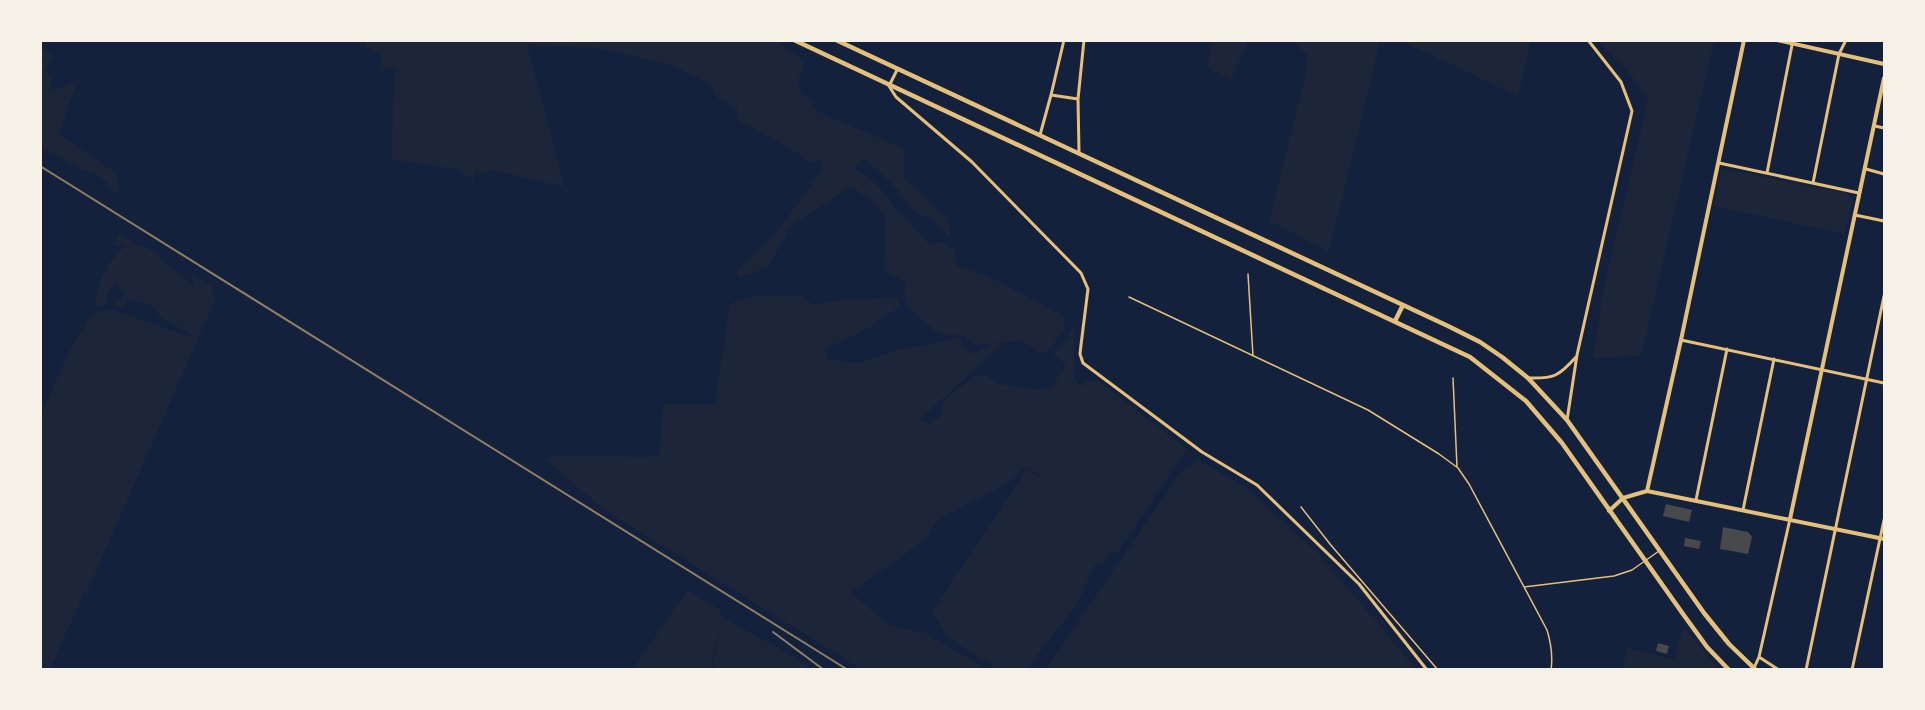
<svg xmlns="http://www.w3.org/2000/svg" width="1925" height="710" font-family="Jost,sans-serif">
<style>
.green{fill:#1d2539}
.building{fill:#48494c}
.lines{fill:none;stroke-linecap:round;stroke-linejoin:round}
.service{stroke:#e5c07b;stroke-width:1.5}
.minor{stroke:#e5c07b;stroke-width:3}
.tertiary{stroke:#e5c07b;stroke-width:4}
.secondary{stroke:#e5c07b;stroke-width:4.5}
.rail{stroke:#918062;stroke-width:2}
</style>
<rect width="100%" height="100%" fill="#14213d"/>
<!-- green -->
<path class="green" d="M367,40H777L803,61L804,69L797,81L801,93L808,98L818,112L905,149L904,178L949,220L951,239L927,215L924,214V217C911,212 906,199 897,189C887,178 875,169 864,158L855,169L876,183L899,213L929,244L943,242L955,250L957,266L988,276L1064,316L1065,328L1044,355L1023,341L994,343L1001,346L920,419L931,424L942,414L943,401L973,377L986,374L997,384L1041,390L1052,386L1066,365L1053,354L1066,341L1074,325V380L1083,387L1086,381H1098L1187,449L1117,553H1110L1104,563L1095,564L1077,604L1027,669H997L947,637L932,611L1027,469L1053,485L1026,466L1005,485L936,520L925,540L851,592L888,625L925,633L986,669H861L603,509L544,458L560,456L652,457L659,454L664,404H715L730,305C745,292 784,296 804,296L812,305L845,300L897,297L901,305L869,328L825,349L828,359L858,363L901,349L934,344L959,337L970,354L991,344L974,345L964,335H944L934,330L908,307L904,296L906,282L884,271L885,213L852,186L791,226L768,267L738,278L737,270L774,235L823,169L821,160L810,162C788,145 761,134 737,119L738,109L716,97L709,83L671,65L598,48L527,45L577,233L564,187L489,169L485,174L474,172V181L460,170L391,159L395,67L380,70L382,55L364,46Z
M43,41L42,48L54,57L44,70L53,77L48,92L78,80L59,134L117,174L118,196L100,176L80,169L41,146L40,41Z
M1213,41H1248L1231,80L1207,67Z
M1292,41H1380L1329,252L1269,221L1307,70V55Z
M1401,41H1531L1518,96Z
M1598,41H1714L1641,356L1593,358L1604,287L1648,101L1633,77Z
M1725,169L1848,194L1853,200L1844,234L1714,206L1721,170Z
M119,234L137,245L151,250L195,287L191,275L211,285L215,300L86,594L84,593L50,669H41V416L69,351L93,313L115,310L191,337V334L162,318L149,304L128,300L121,308L112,304L125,294L115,283L106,296L108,302L103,307L95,304C98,279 107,263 125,246L114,245Z
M1198,460L1242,485L1319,554L1416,669H1046L1180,473Z
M688,590L721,610L720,616L791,655L811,669H713L720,617L711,669H633Z
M1686,630L1719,669H1622L1628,648L1674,660L1682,631Z"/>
<!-- building -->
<path class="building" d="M1666,504L1692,510L1689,522L1663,516Z
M1723,527L1748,532L1752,537L1748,554L1720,549Z
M1685,538L1701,541L1699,549L1684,546Z
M1658,643L1669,646L1667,654L1656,651Z"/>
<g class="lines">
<!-- service -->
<path class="service" d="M1248,274L1253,356
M1129,297L1368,410L1439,454L1458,468L1469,484L1547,630C1551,643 1553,656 1551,670
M1453,378L1457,467
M1301,507L1330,544L1438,670
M1524,587L1614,576L1632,570L1659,551"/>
<!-- minor -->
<path class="minor" d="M897,70L889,86L896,97L972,162L1081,273L1088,289L1081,345L1080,354L1083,363L1202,452L1257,485L1359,584L1427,670
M1051,95L1078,99
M1875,126L1884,128
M1040,135L1051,95L1064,40
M1079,152L1078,99L1084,40
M1719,163L1859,193
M1866,169L1884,174
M1767,173L1793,40
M1813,183L1839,54L1846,40
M1855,215L1884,221
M1681,340L1884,383
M1528,378C1554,379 1559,376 1576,357
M1567,420L1577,355L1632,111L1621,82L1588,40
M1696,500L1727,349
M1743,510L1774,359
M1759,657L1779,670
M1754,668L1759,657L1790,519
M1806,670L1884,296
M1852,670L1884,520"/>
<!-- tertiary -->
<path class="tertiary" d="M1777,40L1884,64
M1647,491L1681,340L1744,40
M1609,511L1623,498L1647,491L1884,539
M1790,519L1884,78"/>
<!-- secondary -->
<path class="secondary" d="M794,40L1470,357L1526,401L1562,443L1683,614L1707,647L1729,670
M836,40L1448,326L1480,342L1502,357L1528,378L1567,420L1704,613L1729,644L1756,670
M1395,321L1403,305"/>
<!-- rail -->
<path class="rail" d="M40,166L848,670
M773,632L824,670"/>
</g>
<!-- border -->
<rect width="1925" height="710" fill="none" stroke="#f6f1e7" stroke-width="84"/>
</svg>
